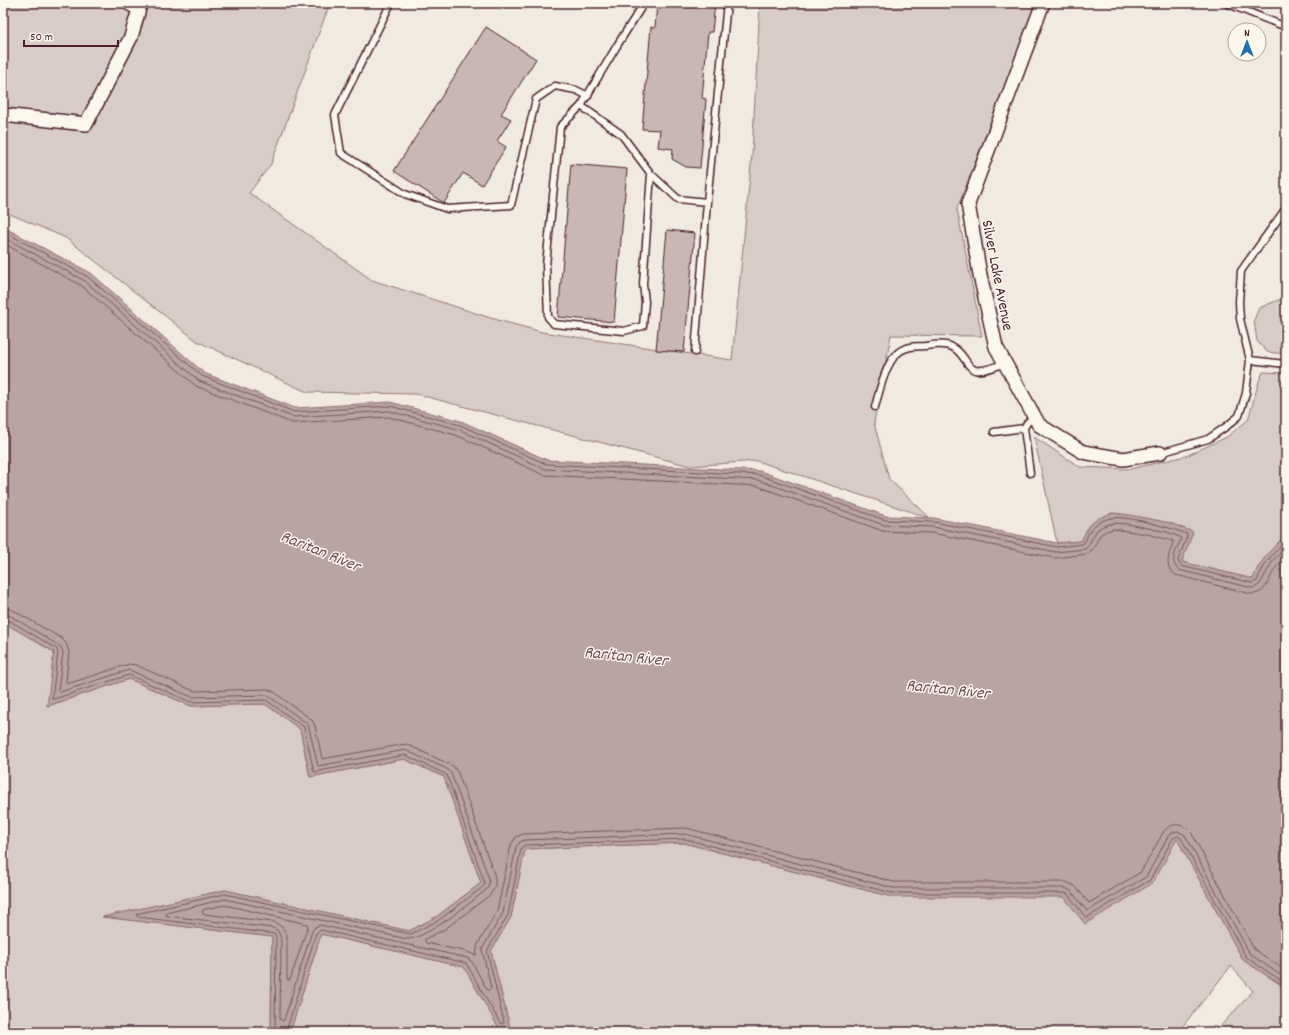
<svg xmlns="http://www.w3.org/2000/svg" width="1289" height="1035" font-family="Dekko,sans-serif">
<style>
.green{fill:#d8ccc6;stroke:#917678}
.water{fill:#b8a4a2;stroke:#8c6f72}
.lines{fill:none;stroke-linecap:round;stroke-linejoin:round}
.shore{stroke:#76545b;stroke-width:1}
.building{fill:#c8b8b3;stroke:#4a1f2b}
.lane-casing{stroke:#4a1f2b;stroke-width:9}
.street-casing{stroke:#4a1f2b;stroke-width:16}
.lane{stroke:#fbf7ec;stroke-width:6}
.street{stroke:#fbf7ec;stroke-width:13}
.labels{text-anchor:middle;stroke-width:3;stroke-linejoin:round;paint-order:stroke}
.street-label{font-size:16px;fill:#4a1f2b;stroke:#fbf7ec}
.water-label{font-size:17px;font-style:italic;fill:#704e55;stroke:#fbf7ec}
</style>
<rect width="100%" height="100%" fill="#f0eae0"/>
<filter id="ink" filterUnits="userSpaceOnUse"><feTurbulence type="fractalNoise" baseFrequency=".025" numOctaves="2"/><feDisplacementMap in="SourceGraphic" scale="8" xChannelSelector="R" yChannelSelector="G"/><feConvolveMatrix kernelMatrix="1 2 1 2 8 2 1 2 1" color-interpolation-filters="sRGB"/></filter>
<g filter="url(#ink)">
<!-- green -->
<path class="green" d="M3,3H330L271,164L249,193L372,280L494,319L542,332L732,360L752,155L760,3H1037L957,209L982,336L891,335L874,423L889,479L930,518L757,461L690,466L416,394L307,392L197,341L66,238L3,211Z
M1286,297V354L1267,352L1257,341L1254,320L1259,308Z
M1263,372L1286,373V535C1271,549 1261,560 1253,579L1182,562L1170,523L1129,515L1112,513L1089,525L1081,541L1057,543L1034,437L1080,467L1130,469L1186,456L1227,437L1248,420L1259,381Z
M3,622L54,652L48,706L129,679L191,706L265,704L300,729L310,777L404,759L444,777L481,883L436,917L409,931L225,890L104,917L272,937L271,1032H3Z
M1177,839L1243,960L1286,988V1032H1215L1253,991L1231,966L1178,1032H511L491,951L511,917L525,849L684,843L892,897Z
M321,934L464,967L501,1032H290Z"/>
<!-- water -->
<path class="water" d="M3,227L91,273L204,373L295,408L390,402L461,421L547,460L760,471L886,516L934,518L1057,543L1081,541L1089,525L1099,518L1112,513L1129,515L1170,523L1193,532L1182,562L1253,579L1257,569L1268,553L1286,535V988L1243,960L1177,839L1153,883L1085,924L1064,897H892L684,843L525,849L511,917L491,951L511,1032H501L464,967L321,934L290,1032H271L272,937L102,917L225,890L409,931L436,917L481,883L444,777L404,759L310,777L300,729L265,704L191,706L129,679L47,706L54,652L3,622Z"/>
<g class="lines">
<!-- shore -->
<path class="shore" d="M3,231L88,277L202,376L294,412L390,406L460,425L546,464L759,475L885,520L934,522L1057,547L1083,544C1087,539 1088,532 1092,528C1096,523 1105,519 1111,518C1126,515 1172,528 1187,534V537L1178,560L1179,563L1181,566L1252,583L1257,581C1264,563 1272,554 1286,541
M3,237L85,281L199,381L293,417L389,411L458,429L545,469L758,480L884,525L933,527L1056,552L1085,549L1088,546L1096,531L1103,526L1113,523L1128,524L1167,532L1180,537L1181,539C1177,549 1168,562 1179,570L1252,588L1256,587L1260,584L1274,559L1286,548
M3,243L82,286L196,386L292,423L389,417L456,435L544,475L757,486L883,531L932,533L1055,558L1087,554L1093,549L1100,535L1106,531L1114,529L1147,534L1173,541V543C1169,555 1163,567 1176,575L1251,594C1264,594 1266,586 1271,576C1275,568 1280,562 1286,556
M3,608L11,609L61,638L66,643L69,652L66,682L67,684L129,664L136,665L194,691L268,689L274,692L312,720L315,726L322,759L406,744L453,766L458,773L495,877V887L490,895L445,929L425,939V941L426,943L468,952L474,955H476L478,944L497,911L511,845L516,837L523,834L686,828L894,882H1066L1075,886L1089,903L1141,872L1164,831C1172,822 1183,823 1191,832L1254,949L1286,971
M3,614L9,615L61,647L63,653L58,690L60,692L129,670L192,697L267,695L308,724L318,766L405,750L447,769L451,773L489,879V885L486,890C471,902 425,940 407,939L225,899L166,913L167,916L273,928L278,931L281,938L280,1019L282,1021L284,1020L312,931L315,927L320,925L467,958L472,962L487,990H490L491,988L482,949L503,913L516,847L520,842L525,840L685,834L893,888H1065L1071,891L1087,911L1146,877L1169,835L1173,832L1178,831L1185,835L1250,954L1286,979
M3,619H7L57,649L58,653L52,698L54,699L129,675L191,702L266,700L304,727L314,772L405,755L447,775L485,884L483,887L439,920L411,934L225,894L136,914L138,917L275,934L276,938L275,1032
M225,905L307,924L308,926L290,980H288L287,978V935L282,927L274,922L203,914L202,912L203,910Z
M286,1032L316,933L321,930L466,963L500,1023L503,1024L504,1022L487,951L508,915L521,849L523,846L526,845L685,839L892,893H1064L1068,894L1086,918L1150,880L1173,838L1178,836L1181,838L1246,957L1286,984"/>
</g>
<!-- building -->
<path class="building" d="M657,3H715L712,32H708L702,98L706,99L700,168L686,167L672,159L673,149L658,147L660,130L642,129L651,27L655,28Z
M486,27L536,59L501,114L511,119L497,141L506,147L482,185L463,173L444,203L394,171Z
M571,164L627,169L614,322L558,317Z
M667,230L695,233L684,352L656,350Z"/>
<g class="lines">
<!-- lane casing -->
<g class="lane-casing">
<path id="lane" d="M391,3L335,115L341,153L405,194L447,209L511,205L536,99L555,86L576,90L588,96
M644,3L618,44L581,106L560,127L546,265L548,317L554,324L624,331L643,326L645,302L643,284L651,174
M1226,3L1286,27
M581,106L621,134L651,174L678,199L707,202L727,3
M695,352L707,202
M1250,360L1286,364
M875,407C880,390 887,352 907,348C912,346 919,346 925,346C933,345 944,343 952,347C964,352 966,367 975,370C984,372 997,366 1005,363
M994,432L1024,428
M1160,453L1208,439L1227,426L1239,416L1246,393L1250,360L1240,319L1239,302L1241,271L1286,208
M1030,473L1024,428L1027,423L1034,416"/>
</g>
<!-- street casing -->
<g class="street-casing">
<path id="street" d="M1043,3L968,204L980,275L996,347L1039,425L1083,452L1123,459L1160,453
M3,115L86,124L131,37L139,9L128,3"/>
</g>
<!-- lane -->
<use href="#lane" class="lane"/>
<!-- street -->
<use href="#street" class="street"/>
</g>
</g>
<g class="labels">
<!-- street labels -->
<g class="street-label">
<text transform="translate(999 275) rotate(79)" y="6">Silver Lake Avenue</text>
</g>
<!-- water labels -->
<g class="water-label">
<text transform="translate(321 550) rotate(22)" y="6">Raritan River</text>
<text transform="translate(626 655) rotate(6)" y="6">Raritan River</text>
<text transform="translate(948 688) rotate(6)" y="6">Raritan River</text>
</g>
</g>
<!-- margin -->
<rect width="1289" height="1035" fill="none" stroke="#fbf7ec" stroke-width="16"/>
<rect x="8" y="8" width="1273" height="1019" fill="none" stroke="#4a1f2b" stroke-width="1.5" filter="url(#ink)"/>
<!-- north arrow -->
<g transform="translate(1247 42)"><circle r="19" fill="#fbf7ec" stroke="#b4a19f"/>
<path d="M0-3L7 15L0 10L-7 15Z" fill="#1f6fb2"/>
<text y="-6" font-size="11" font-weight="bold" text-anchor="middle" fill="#4a1f2b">N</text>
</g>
<!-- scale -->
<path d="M24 40v6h94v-6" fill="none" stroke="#4a1f2b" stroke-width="2"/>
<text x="30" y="40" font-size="12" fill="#4a1f2b" stroke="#fbf7ec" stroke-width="3" paint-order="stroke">50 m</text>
</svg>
